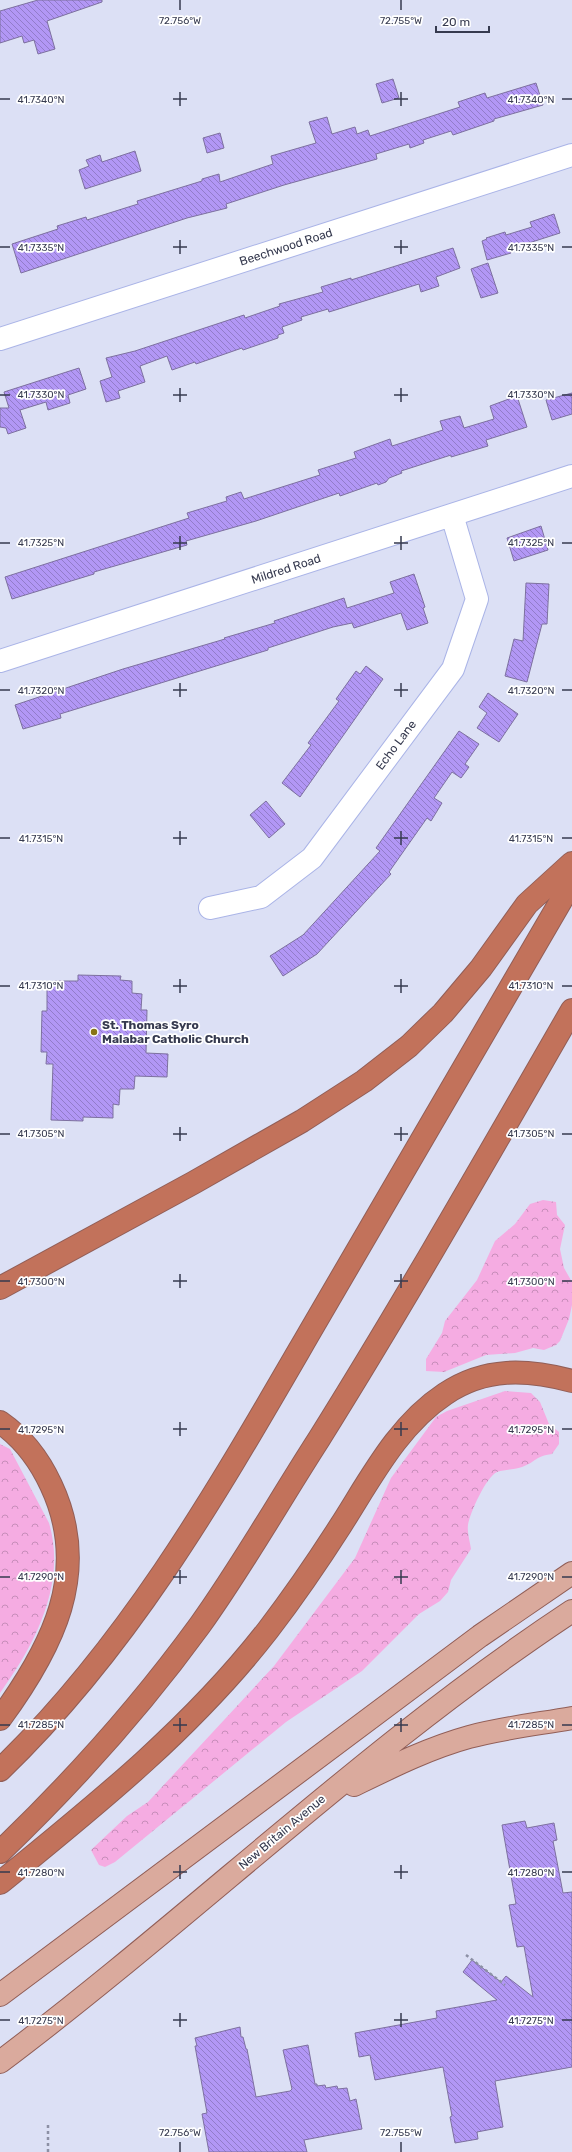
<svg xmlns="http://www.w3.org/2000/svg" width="572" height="2152" font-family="Rubik,sans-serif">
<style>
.forest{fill:url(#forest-crowns)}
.building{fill:url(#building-back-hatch);stroke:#7d709f}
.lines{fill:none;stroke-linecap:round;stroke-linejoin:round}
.minor-casing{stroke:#aab4e7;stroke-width:24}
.major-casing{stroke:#915e57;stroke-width:24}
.highway-casing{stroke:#915e57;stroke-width:24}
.path{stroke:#8c90a5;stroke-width:2.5;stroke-dasharray:3 3;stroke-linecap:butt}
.minor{stroke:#fff;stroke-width:22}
.major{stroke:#daaa9d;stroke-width:22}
.highway{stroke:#c2725b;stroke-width:22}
.ticks{fill:none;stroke:#363a4f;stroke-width:1.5}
.poi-dot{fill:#887417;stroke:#fff;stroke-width:1.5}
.labels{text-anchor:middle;stroke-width:3.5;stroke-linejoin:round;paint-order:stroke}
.street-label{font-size:12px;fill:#363a4f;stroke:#fff}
.poi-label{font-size:12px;font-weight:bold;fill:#363a4f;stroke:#fff;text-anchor:start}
.ticks-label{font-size:10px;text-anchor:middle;fill:#363a4f;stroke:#fff;stroke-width:3.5;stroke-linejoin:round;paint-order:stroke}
</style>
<defs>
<pattern id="forest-crowns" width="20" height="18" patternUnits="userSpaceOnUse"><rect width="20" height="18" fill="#f5ace2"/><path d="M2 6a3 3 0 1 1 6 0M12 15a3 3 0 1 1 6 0" fill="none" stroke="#c78dba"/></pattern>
<pattern id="building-back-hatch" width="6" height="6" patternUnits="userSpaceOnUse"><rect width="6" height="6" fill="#b297f5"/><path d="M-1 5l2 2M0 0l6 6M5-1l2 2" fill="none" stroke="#927cc9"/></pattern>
</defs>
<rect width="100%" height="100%" fill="#dce0f5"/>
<!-- forest -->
<path class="forest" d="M543,1200L556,1202L557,1215L565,1225L560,1249L564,1268L572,1282V1305L569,1319L560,1341L556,1345L544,1350L533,1348L515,1353L486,1355L444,1372L426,1371V1359L442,1333L445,1321L477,1280L495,1241L515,1224L530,1204Z
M505,1391L531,1393L540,1402L549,1424L559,1432V1444L552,1454C535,1456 536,1462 522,1467C514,1470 505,1469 497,1472C486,1477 470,1513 468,1525C467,1532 470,1542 471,1549L451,1580L448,1592L440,1601L419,1614L362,1671L286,1722L115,1862L105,1867L99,1865L91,1850L127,1816L148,1802L274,1666L355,1558L391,1478L436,1417L447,1411Z
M0,1444L10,1449L49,1523C67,1583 35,1645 0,1693Z"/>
<!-- building -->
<path class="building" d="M38,0H102V2L47,21L55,49L38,54L34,40L24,43L22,36L0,43V11Z
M393,79L399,98L382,103L376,84Z
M536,83L543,105L494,119V121L453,135L451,131L423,140L424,143L410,148L409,144L376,154L377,159L284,185L226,204L227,208L187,218L21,273L12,244L58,229L57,226L86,217L87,220L138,204L137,201L202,181V179L219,174L220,182L273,164L271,156L316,143L309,122L327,117L332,134L355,127L357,134L368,130L370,136L460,107L458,102L485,93L487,98Z
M220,133L224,148L207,153L203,138Z
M135,151L141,171L85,189L79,170L89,166L86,160L100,155L102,162Z
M554,214L560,233L510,249L511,253L487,260L482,241L487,239L486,238L505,232L506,235L532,227L530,222Z
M453,248L460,268L436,277L439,286L421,292L419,284L329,312L328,309L301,317L302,320L282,327L284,333L278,335V338L243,350L242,348L196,364L195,362L172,370L167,356L140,366L145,382L118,391L120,398L106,402L100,381L112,377L106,358L135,351L244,315L245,318L280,306L279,304L323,292L321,287L351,278V280Z
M488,263L498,293L481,298L471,269Z
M79,368L86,389L68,395L70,403L48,410L46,402L20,410L26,428L8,434L6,428L0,427V408H9L4,392Z
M572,393V414L552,420L546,400Z
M517,396L527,427L486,440L488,446L451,457V455L401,471L402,473L389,478L386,482L378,485L377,483L340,496L339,493L256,521L186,541L187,545L94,572V574L12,599L5,577L189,518L187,513L227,501L226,497L241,492L244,499L320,475L318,470L356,458L354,452L390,439L392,446L443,430L440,421L460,416L464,428L494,419L490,406Z
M541,526L548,550L514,561L507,538Z
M414,574L425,607L423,608L428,623L407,630L401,613L354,628L352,623L333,627L268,648V650L60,714L61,718L23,729L15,705L123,669L225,639L224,638L275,623L274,621L344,598L347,608L394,593L390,582Z
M526,583L549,584L547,624H542L527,682L505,676L514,639L523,641Z
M366,666L383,679L300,797L282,783L311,745L308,743L339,701L336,699L356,671L360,674Z
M488,693L518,714L499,742L477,728L487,713L479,707Z
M459,731L479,744L465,764L469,767L461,778L452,772L434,798L442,803L431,821L427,818L389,872L391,874L317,954L283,976L270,956L303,935L380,851L376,848Z
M266,801L285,824L269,838L250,815Z
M78,975L121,976L120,980L132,981V993L142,994L141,1010H147L146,1053L168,1054L167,1077L135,1076L134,1089H120L119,1105L113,1104V1118L83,1117V1121L51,1120L53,1064H46L47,1052H41L42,1011H47V988L51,984L55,981H78Z
M525,1821L527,1828L554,1823L557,1840L553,1841L563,1893L572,1892V2067L495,2081L503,2127L477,2132L478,2139L455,2143L450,2117L452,2116L443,2067L375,2080L370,2055L359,2057L355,2033L437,2018L436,2011L497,2000L463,1972L472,1960L501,1982L506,1976L533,1997L524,1946L517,1947L509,1905L516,1904L502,1825Z
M240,2027L241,2037H243L246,2049H247L256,2097L290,2091L292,2089L283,2050L308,2045L315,2084H317V2086L325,2085L326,2088L337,2086L338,2089L347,2088L350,2101L356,2099L362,2129L304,2140L307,2152H209L202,2114L207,2113L195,2046H197L195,2038Z"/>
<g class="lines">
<!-- minor casing -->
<g class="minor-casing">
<path id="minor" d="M0,339L572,155
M0,661L572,476
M210,908L261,897L312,858L453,669L477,599L452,515"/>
</g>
<!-- major casing -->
<g class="major-casing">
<path id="major" d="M354,1785C391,1767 429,1748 469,1737C503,1728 538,1724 572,1718
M0,1995L480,1636L572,1573
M0,2062C194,1916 369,1745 572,1611"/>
</g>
<!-- highway casing -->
<g class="highway-casing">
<path id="highway" d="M0,1288L193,1183L302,1121L364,1081L409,1046L443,1013L481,968L527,904L572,863
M0,1422C23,1438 39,1459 51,1485C92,1572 52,1648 0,1719
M0,1770C134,1641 222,1483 315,1323C400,1176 486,1029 572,882
M0,1852C73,1782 141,1706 200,1625C243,1565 279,1501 319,1439C407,1298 489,1154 572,1010
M0,1883C96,1805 192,1728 268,1630C294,1596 318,1561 341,1525C371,1478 398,1425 445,1394C485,1367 527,1369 572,1381"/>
</g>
<!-- path -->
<path class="path" d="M466,1955L505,1985
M48,2152V2125"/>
<!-- minor -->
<use href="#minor" class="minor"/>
<!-- major -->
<use href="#major" class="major"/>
<!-- highway -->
<use href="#highway" class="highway"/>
</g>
<!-- ticks -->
<path class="ticks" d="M180,0V10M401,0V10M180,92V106M401,92V106M0,99H10M173,99H187M394,99H408M562,99H572M180,240V254M401,240V254M0,247H10M173,247H187M394,247H408M562,247H572M180,388V402M401,388V402M0,395H10M173,395H187M394,395H408M562,395H572M180,536V550M401,536V550M0,543H10M173,543H187M394,543H408M562,543H572M180,683V697M401,683V697M0,690H10M173,690H187M394,690H408M562,690H572M180,831V845M401,831V845M0,838H10M173,838H187M394,838H408M562,838H572M180,979V993M401,979V993M0,986H10M173,986H187M394,986H408M562,986H572M180,1127V1141M401,1127V1141M0,1134H10M173,1134H187M394,1134H408M562,1134H572M180,1274V1288M401,1274V1288M0,1281H10M173,1281H187M394,1281H408M562,1281H572M180,1422V1436M401,1422V1436M0,1429H10M173,1429H187M394,1429H408M562,1429H572M180,1570V1584M401,1570V1584M0,1577H10M173,1577H187M394,1577H408M562,1577H572M180,1718V1732M401,1718V1732M0,1725H10M173,1725H187M394,1725H408M562,1725H572M180,1865V1879M401,1865V1879M0,1872H10M173,1872H187M394,1872H408M562,1872H572M180,2013V2027M401,2013V2027M0,2020H10M173,2020H187M394,2020H408M562,2020H572M180,2142V2152M401,2142V2152"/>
<!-- markers -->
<circle class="poi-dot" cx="94" cy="1032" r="4"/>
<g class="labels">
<!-- street labels -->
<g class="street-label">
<text transform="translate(286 247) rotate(-18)" y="4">Beechwood Road</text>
<text transform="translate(286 569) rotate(-18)" y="4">Mildred Road</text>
<text transform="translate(396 745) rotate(-53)" y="4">Echo Lane</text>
<text transform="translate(282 1832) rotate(-40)" y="4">New Britain Avenue</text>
</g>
<!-- poi labels -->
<g class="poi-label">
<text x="102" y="1029">St. Thomas Syro<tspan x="102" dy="14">Malabar Catholic Church</tspan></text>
</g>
</g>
<g class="ticks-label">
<text x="180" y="24">72.756°W</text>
<text x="401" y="24">72.755°W</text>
<text x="41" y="103">41.7340°N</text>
<text x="531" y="103">41.7340°N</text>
<text x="41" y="251">41.7335°N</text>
<text x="531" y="251">41.7335°N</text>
<text x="41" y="398">41.7330°N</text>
<text x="531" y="398">41.7330°N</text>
<text x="41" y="546">41.7325°N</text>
<text x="531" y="546">41.7325°N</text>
<text x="41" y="694">41.7320°N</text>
<text x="531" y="694">41.7320°N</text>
<text x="41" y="842">41.7315°N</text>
<text x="531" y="842">41.7315°N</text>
<text x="41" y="989">41.7310°N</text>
<text x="531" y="989">41.7310°N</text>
<text x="41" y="1137">41.7305°N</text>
<text x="531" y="1137">41.7305°N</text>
<text x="41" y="1285">41.7300°N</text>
<text x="531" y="1285">41.7300°N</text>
<text x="41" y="1433">41.7295°N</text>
<text x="531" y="1433">41.7295°N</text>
<text x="41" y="1580">41.7290°N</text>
<text x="531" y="1580">41.7290°N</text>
<text x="41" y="1728">41.7285°N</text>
<text x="531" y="1728">41.7285°N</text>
<text x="41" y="1876">41.7280°N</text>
<text x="531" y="1876">41.7280°N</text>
<text x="41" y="2024">41.7275°N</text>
<text x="531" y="2024">41.7275°N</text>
<text x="180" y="2136">72.756°W</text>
<text x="401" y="2136">72.755°W</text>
</g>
<!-- scale -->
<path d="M436 26v6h53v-6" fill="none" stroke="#363a4f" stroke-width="2"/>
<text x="442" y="26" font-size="12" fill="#363a4f" stroke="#ffffff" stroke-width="3" paint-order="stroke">20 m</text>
</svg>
